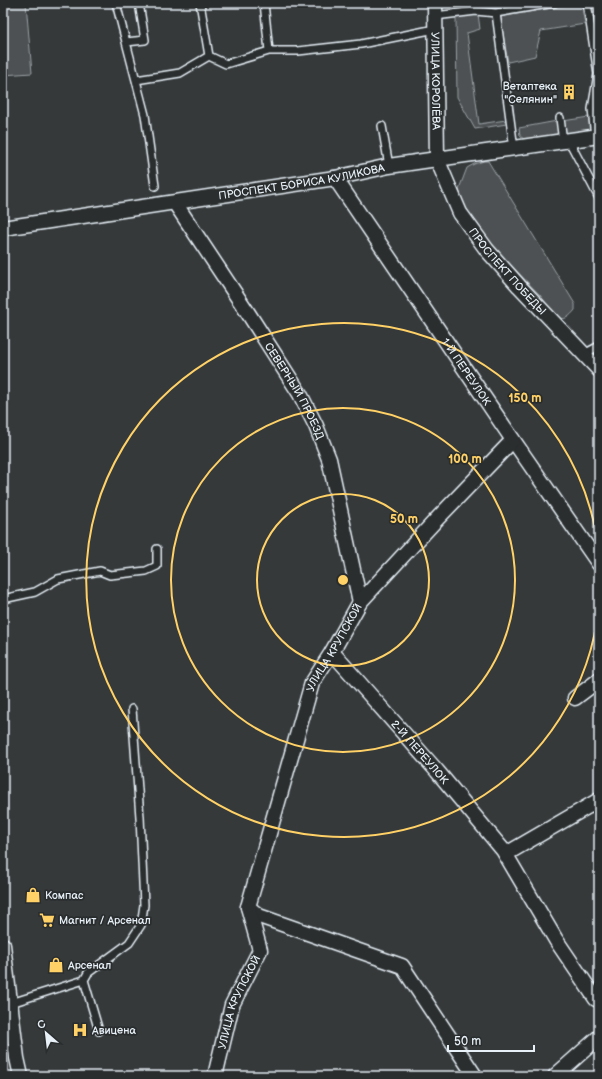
<svg xmlns="http://www.w3.org/2000/svg" width="602" height="1079" font-family="'Balsamiq Sans',sans-serif">
<style>
.green{fill:#4d5152;stroke:#9aa1a5}
.lines{fill:none;stroke-linecap:round;stroke-linejoin:round}
.lane-casing{stroke:#e8f1f8;stroke-width:10}
.street-casing{stroke:#e8f1f8;stroke-width:17}
.lane{stroke:#2a2d2e;stroke-width:7}
.street{stroke:#2a2d2e;stroke-width:14}
.ring{fill:none;stroke:#ffd166;stroke-width:2}
.labels{text-anchor:middle;stroke-width:3.5;stroke-linejoin:round;paint-order:stroke}
.street-label{font-size:11px;fill:#e8f1f8;stroke:#2a2d2e}
.poi-label{font-size:11px;fill:#e8f1f8;stroke:#2a2d2e;text-anchor:start}
.centre{fill:#ffd166;stroke:#2a2d2e;stroke-width:2}
.ring-label{font-size:12px;text-anchor:middle;font-weight:bold;fill:#ffd166;stroke:#2a2d2e;stroke-width:3.5;stroke-linejoin:round;paint-order:stroke}
</style>
<rect width="100%" height="100%" fill="#35393a"/>
<filter id="ink" filterUnits="userSpaceOnUse"><feTurbulence type="fractalNoise" baseFrequency=".025" numOctaves="2"/><feDisplacementMap in="SourceGraphic" scale="8" xChannelSelector="R" yChannelSelector="G"/><feConvolveMatrix kernelMatrix="1 2 1 2 8 2 1 2 1" color-interpolation-filters="sRGB"/></filter>
<g filter="url(#ink)">
<!-- green -->
<path class="green" d="M3,3H26L32,73L3,75Z
M581,3L585,24L541,31L535,56L508,62L500,17Z
M478,14L480,29L467,33L479,124L506,120L507,124L475,129L457,97L456,17Z
M589,117L591,130L585,132L567,135L564,132L563,121Z
M557,121L559,133L557,136L525,140L520,136L519,128Z
M484,161H488L575,304V310C570,316 565,321 557,318L540,295L496,250L468,211L461,198L459,189L467,168L474,164Z"/>
<g class="lines">
<!-- lane casing -->
<g class="lane-casing">
<path id="lane" d="M116,3L126,42
M139,3L145,40L126,42L145,115L155,186
M264,3L269,51
M587,3L598,74L592,109L595,137
M435,16L476,11L496,13
M209,56L226,64L269,51H298L361,44L435,29
M136,80L180,73L209,56L200,3
M560,118L563,142
M382,126L389,166
M569,141L599,198
M514,149L496,13L554,3
M584,354L599,346
M3,599L35,592L58,579L100,571L110,575L146,571L157,566V549
M84,980L99,1031
M11,1003L84,980L88,973L129,943L141,925L144,905L140,817L132,709"/>
</g>
<!-- street casing -->
<g class="street-casing">
<g id="street">
<path id="s1" d="M435,3L437,159L460,213L487,250L519,286L599,370"/>
<path id="s2" d="M335,178L513,440L599,564"/>
<path id="s3" d="M175,203L248,313L300,394L316,426L329,459L360,602"/>
<path id="s4" d="M3,228L335,178L389,166L437,159L599,136"/>
<path id="s5" d="M332,652L437,771L503,850L556,940L596,999L599,1000"/>
<path d="M575,698L599,680"/>
<path d="M506,854L599,800"/>
<path d="M248,907L259,916L402,966L475,1076"/>
<path d="M3,945L17,1058L21,1076"/>
<path id="s6" d="M215,1076L232,1005L260,950L248,907L312,683L332,652L360,602L436,520L513,440"/>
<path d="M555,1076L599,1037"/>
</g>
</g>
<!-- lane -->
<use href="#lane" class="lane"/>
<!-- street -->
<use href="#street" class="street"/>
</g>
</g>
<!-- distance rings -->
<g class="ring">
<circle cx="343" cy="580" r="86"/>
<circle cx="343" cy="580" r="172"/>
<path d="M599 605A257 257 0 1 1 599 555"/>
</g>
<!-- icons -->
<defs>
<g id="building-bare" transform="scale(1.2)"><path d="M-4-6H4V6H1V3H-1V6H-4ZM-2.5-4.3h1.7v1.8h-1.7ZM.8-4.3h1.7v1.8H.8ZM-2.5-1h1.7V.8h-1.7ZM.8-1h1.7V.8H.8Z" fill="#ffd166" stroke="#2a2d2e" stroke-width="2.5" paint-order="stroke"/></g>
<g id="shop-bare" transform="scale(1.2)"><path d="M-5-2.5h2.3a2.7 3.5 0 0 1 5.4 0H5L5.5 6h-11ZM-1.5-2.5h3a1.5 2.3 0 0 0-3 0Z" fill="#ffd166" stroke="#2a2d2e" stroke-width="2.5" paint-order="stroke"/></g>
<g id="supermarket-bare" transform="scale(1.2)"><path d="M-6-5.5h2.5l.6 2H6L4.5 2H-2.5L-4.4-4H-6ZM-1.5 3.2a1.3 1.3 0 1 0 .1 0ZM3 3.2a1.3 1.3 0 1 0 .1 0Z" fill="#ffd166" stroke="#2a2d2e" stroke-width="2.5" paint-order="stroke"/></g>
<g id="hospital-bare" transform="scale(1.2)"><path d="M-5-5h3v3.5h4V-5h3V5h-3V1.5h-4V5h-3Z" fill="#ffd166" stroke="#2a2d2e" stroke-width="2.5" paint-order="stroke"/></g>
</defs>
<g fill-rule="evenodd">
<use href="#building-bare" x="569" y="92"/>
<use href="#shop-bare" x="33" y="895"/>
<use href="#supermarket-bare" x="47" y="920"/>
<use href="#shop-bare" x="56" y="965"/>
<use href="#hospital-bare" x="80" y="1030"/>
</g>
<g class="labels">
<!-- street labels -->
<g class="street-label">
<text dy="4" stroke="none"><textPath href="#s1" startOffset="78">УЛИЦА КОРОЛЁВА</textPath></text>
<text dy="4" stroke="none"><textPath href="#s4" startOffset="302">ПРОСПЕКТ БОРИСА КУЛИКОВА</textPath></text>
<text dy="4" stroke="none"><textPath href="#s1" startOffset="290">ПРОСПЕКТ ПОБЕДЫ</textPath></text>
<text dy="4" stroke="none"><textPath href="#s2" startOffset="234">1-Й ПЕРЕУЛОК</textPath></text>
<text dy="4" stroke="none"><textPath href="#s3" startOffset="223">СЕВЕРНЫЙ ПРОЕЗД</textPath></text>
<text dy="4" stroke="none"><textPath href="#s6" startOffset="454">УЛИЦА КРУПСКОЙ</textPath></text>
<text dy="4" stroke="none"><textPath href="#s5" startOffset="133">2-Й ПЕРЕУЛОК</textPath></text>
<text dy="4" stroke="none"><textPath href="#s6" startOffset="78">УЛИЦА КРУПСКОЙ</textPath></text>
</g>
<!-- poi labels -->
<g class="poi-label">
<text x="557" y="90" text-anchor="end">Ветаптека<tspan x="557" dy="13">"Селянин"</tspan></text>
<text x="45" y="899">Компас</text>
<text x="59" y="924">Магнит / Арсенал</text>
<text x="68" y="969">Арсенал</text>
<text x="92" y="1034">Авицена</text>
</g>
</g>
<circle cx="343" cy="580" r="6" class="centre"/>
<g class="ring-label">
<text x="525" y="402">150 m</text>
<text x="465" y="463">100 m</text>
<text x="404" y="523">50 m</text>
</g>
<!-- margin -->
<rect width="602" height="1079" fill="none" stroke="#2a2d2e" stroke-width="16"/>
<rect x="8" y="8" width="586" height="1063" fill="none" stroke="#e8f1f8" stroke-width="1.5" filter="url(#ink)"/>
<!-- north arrow -->
<g transform="translate(46 1033) rotate(332)" stroke="#2a2d2e" stroke-width="3" paint-order="stroke">
<path d="M0-3L7 15L0 10L-7 15Z" fill="#e8f1f8"/>
<text y="-6" font-size="11" font-weight="bold" text-anchor="middle" fill="#e8f1f8">С</text>
</g>
<!-- scale -->
<path d="M448 1045v6h86v-6" fill="none" stroke="#e8f1f8" stroke-width="2"/>
<text x="454" y="1045" font-size="12" fill="#e8f1f8" stroke="#2a2d2e" stroke-width="3" paint-order="stroke">50 m</text>
</svg>
